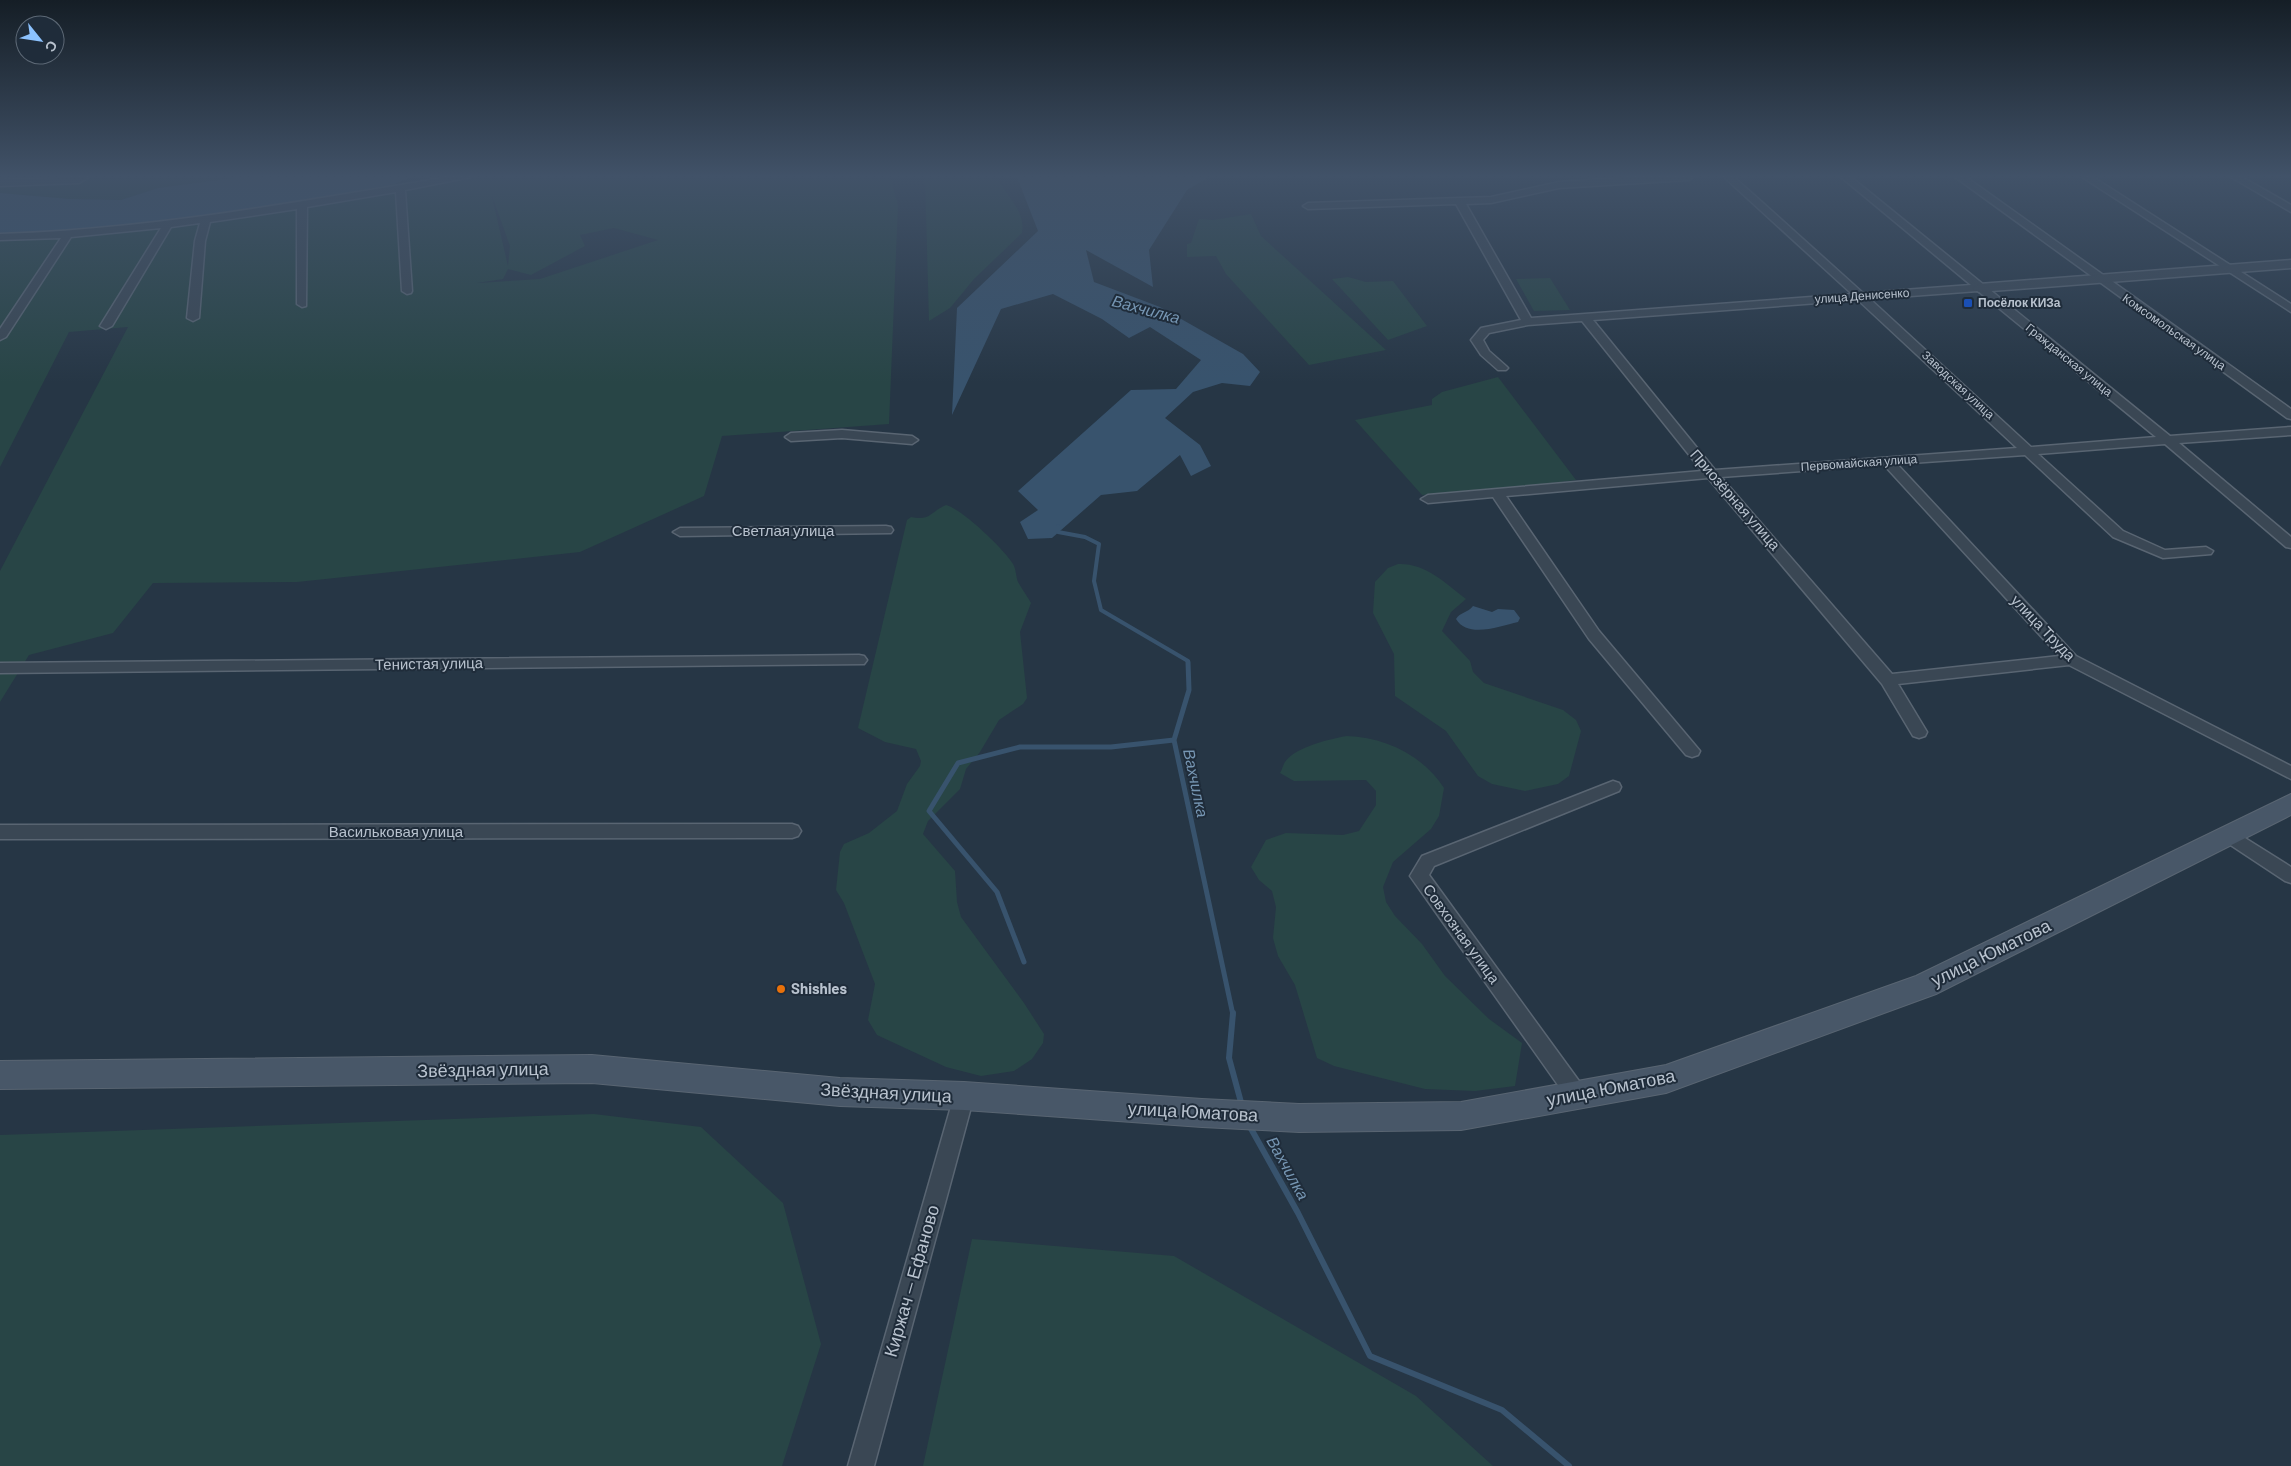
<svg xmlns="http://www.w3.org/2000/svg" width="2291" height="1466" font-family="Barlow,sans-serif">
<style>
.green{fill:#284546;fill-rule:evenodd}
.water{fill:#38536d}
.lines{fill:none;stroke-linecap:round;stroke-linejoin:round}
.stream-far2{stroke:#38536d;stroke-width:4}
.stream-far1{stroke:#38536d;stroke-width:5}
.stream{stroke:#38536d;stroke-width:6}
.minor-casing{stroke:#596572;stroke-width:3}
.tertiary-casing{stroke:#596572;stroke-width:3}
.secondary-casing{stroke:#596572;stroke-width:2}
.minor{fill:#3a4754;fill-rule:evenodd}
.tertiary{fill:#3a4754;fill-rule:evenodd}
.secondary{fill:#485768;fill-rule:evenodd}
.transit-dot{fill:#1a4fb4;stroke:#1f2c3a;stroke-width:2}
.food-dot{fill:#e8710a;stroke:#1f2c3a;stroke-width:2}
.labels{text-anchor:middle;stroke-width:4;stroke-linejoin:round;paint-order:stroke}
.far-street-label{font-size:12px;fill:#b8c2ce;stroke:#1f2c3a}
.far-poi-label{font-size:12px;font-weight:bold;fill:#b8c2ce;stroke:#1f2c3a;text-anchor:start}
.street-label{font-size:15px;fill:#b8c2ce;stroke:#1f2c3a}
.poi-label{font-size:15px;font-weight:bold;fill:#b8c2ce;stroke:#1f2c3a;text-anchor:start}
.water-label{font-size:16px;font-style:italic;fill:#7696b3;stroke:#1f2c3a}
.near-street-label{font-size:18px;fill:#b8c2ce;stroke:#1f2c3a}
</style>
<rect width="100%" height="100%" fill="#263645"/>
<!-- green -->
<path class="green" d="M0,177H241L158,188L121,200L70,199L0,193Z
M447,177H890L898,205L889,424L722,436L704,496L580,552L297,582L153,583L113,633L29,655L0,702V571L128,327L69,332L0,467V236L199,219L395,184ZM492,196L510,246L508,266L492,197ZM614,228L658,240L540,279L477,283L503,279L508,269L531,275L585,246L580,235Z
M925,177H997C1006,196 1026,211 1022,233L974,279L950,308L929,321Z
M1251,214L1261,236L1386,350L1309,365L1226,274L1216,256L1187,257V244L1191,243L1199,219L1213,220Z
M1348,277L1366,282L1393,281L1427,326L1388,340L1332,279Z
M1550,278L1570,310L1534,311L1516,279Z
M1498,377L1576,480L1503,490L1422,495L1355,420L1432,405V399L1442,392Z
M946,505C962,509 1004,549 1013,564C1016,569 1016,577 1018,582C1022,589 1027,596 1031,603L1020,632L1027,698L1023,704L999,720L980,752L966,769L960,789L928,821L923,834L955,871L957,902L961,917L1024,1003L1044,1034L1043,1043L1032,1059L1014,1071L981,1076L946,1067L877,1035L868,1020L875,984L844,903L836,890L840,852L844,844L869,833L897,811L907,784L920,766L921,761L916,749L885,742L858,728L907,520L911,517C931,521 930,512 946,505Z
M1398,564C1426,563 1445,583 1466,599L1451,612L1442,631L1470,661L1473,672L1484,683L1563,710L1576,720L1581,731L1569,776L1558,784L1525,791L1492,784L1478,776L1446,731L1395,696L1394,654L1373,613L1375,582L1388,568Z
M1347,736C1384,737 1423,755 1444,788L1439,816L1431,829L1393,862L1383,887L1386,902L1395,916L1422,944L1445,976L1489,1019L1522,1043L1515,1086L1475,1091L1425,1089L1334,1066L1317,1058L1295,985L1278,956L1273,938L1276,907L1272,891L1259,880L1251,867L1266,840L1286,833L1343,835L1359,831L1376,805V791L1366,780L1294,781L1280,773C1282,770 1283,765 1285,762C1295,747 1330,739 1347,736Z
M594,1114L701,1127L783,1203L821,1344L782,1466H0V1135Z
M972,1239L1174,1256L1416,1396L1493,1466H923Z"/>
<!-- water -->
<path class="water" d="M241,177H411L395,184C264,208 134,233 0,236V193L70,199L121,200L158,188Z
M1017,177H1209L1187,190L1149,250L1153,287L1086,250L1094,282L1160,307L1243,354L1260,372L1250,386L1222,383L1193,392L1165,418L1200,445L1211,466L1191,476L1180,455L1137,491L1101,495L1052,538L1028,539L1020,522L1038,510L1018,491L1131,390L1176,389L1201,360L1150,327L1129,338L1102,319L1053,294L1001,309L952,415L957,308L1038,231Z
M1473,606L1492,612L1498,609L1514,610L1520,618L1518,622C1500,626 1468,639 1456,619C1460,612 1468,613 1473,606Z"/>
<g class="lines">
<!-- stream-far2 -->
<path class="stream-far2" d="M1058,526V532L1085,537L1099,544L1094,581L1101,610L1188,661V663"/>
<!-- stream-far1 -->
<path class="stream-far1" d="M1188,662L1189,690L1174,740L1233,1015
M1024,962L997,892L929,811L958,763L1020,747H1111L1174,740"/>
<!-- stream -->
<path class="stream" d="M1233,1013L1229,1058L1242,1106
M1249,1125L1298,1213L1370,1356L1502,1410L1569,1466"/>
<!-- minor casing -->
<g class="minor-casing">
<path id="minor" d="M89,177L79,183L0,186V180Z
M448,177H471L405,190L412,291L411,293L407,294L402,291L396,192L307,207L306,306L302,307L297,304V209L210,222L205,241L199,318L193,321L187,318L195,241L200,223L171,227L112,326L106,329L100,326L161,228L71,237L6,337L0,340V329L61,238L0,240V234C152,229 298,202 448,177Z
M1637,177H1693L1689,180L1559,188L1491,203L1466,204L1531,318L1852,294L1724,177H1734L1863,293L1971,285L1841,177H1851L2170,436L2291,427V435L2179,443L2291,537V548L2286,547L2165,444L2038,454L2123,531L2165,550L2206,547L2213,551L2211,554L2163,558L2113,537L2025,455L1897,464L2076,656L2291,766V779L2069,665L1898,684L1927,732L1925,736L1919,738L1913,736L1882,684L1708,478L1506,496L1599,631L1700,751L1698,755L1692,757L1686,755L1589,639L1493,497L1428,503L1421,499L1428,495L1702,471L1582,321L1528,325L1489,333L1483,340L1489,351L1506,366L1508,368L1506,370H1498L1481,355L1471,340L1481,328L1521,320L1456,204L1308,209L1303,206L1308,203L1491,197L1559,182ZM1978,291L2156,437L2031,447L1870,299ZM1858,300L2017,448L1715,470L1593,320ZM1884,465L2059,656L1892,674L1721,477Z
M1955,177H1966L2291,409V419L2287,418Z
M2082,177H2093L2291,304V312Z
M2231,177H2242L2291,205V212Z
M842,430L912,436L918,440L912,444L842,438L791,441L785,437L791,433Z
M886,526L891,527L893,530L891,533L680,536L673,532L680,528Z
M859,655L864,656L867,660L864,664L0,673V663Z
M1613,781L1619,783L1621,787L1619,791L1434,866L1429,875L1584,1088L1587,1095L1584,1102L1577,1105L1570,1102L1410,876L1422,856Z
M792,824L798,826L801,831L798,836L792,838L0,839V825Z
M2229,828L2291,867V883L2285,881L2223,840L2220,835L2223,830Z
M964,1086L971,1089L974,1096L874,1466H848L954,1096L957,1089Z"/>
</g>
<!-- tertiary casing -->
<g class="tertiary-casing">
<path id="tertiary" d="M2291,260V268L1979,292L1972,288L1979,284Z"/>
</g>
<!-- secondary casing -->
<g class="secondary-casing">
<path id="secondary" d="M2291,794V815L1936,994L1666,1093L1461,1130L1299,1132L1202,1127L964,1110L840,1106L592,1083L0,1089V1061L592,1055L840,1078L964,1082L1202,1099L1299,1104L1461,1102L1666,1065L1916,976Z"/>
</g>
<!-- minor -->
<use href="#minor" class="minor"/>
<!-- tertiary -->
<use href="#tertiary" class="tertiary"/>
<!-- secondary -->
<use href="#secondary" class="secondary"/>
</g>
<!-- sky -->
<linearGradient id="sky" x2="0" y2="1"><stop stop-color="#151e26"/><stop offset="0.46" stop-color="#415268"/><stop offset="1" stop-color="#415268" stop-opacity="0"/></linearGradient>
<rect width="2291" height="383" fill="url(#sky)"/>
<!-- markers -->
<rect class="transit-dot" x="1963" y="298" width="10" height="10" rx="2.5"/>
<circle class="food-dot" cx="781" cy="989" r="5"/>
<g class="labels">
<!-- far-street labels -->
<g class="far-street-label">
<text transform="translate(1862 296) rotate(-4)" y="4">улица Денисенко</text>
<text transform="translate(2174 332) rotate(35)" y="4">Комсомольская улица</text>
<text transform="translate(2069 360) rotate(39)" y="4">Гражданская улица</text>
<text transform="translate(1958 385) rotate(43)" y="4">Заводская улица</text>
<text transform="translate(1859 463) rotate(-4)" y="4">Первомайская улица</text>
</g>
<!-- far-poi labels -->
<g class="far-poi-label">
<text x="1978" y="307">Посёлок КИЗа</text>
</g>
<!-- street labels -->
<g class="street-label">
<text transform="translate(1735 500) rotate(49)" y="5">Приозёрная улица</text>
<text x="783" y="536">Светлая улица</text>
<text transform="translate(2043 628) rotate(46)" y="5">улица Труда</text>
<text transform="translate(429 664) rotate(-1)" y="5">Тенистая улица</text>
<text x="396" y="837">Васильковая улица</text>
<text transform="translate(1461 934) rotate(54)" y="5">Совхозная улица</text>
</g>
<!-- poi labels -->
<g class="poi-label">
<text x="791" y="994">Shishles</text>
</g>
<!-- water labels -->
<g class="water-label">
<text transform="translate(1146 309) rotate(15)" y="6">Вахчилка</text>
<text transform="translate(1196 783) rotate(78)" y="6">Вахчилка</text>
<text transform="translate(1288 1168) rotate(61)" y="6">Вахчилка</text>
</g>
<!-- near-street labels -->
<g class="near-street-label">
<text transform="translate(1991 953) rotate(-26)" y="6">улица Юматова</text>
<text transform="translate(483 1070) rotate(-1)" y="6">Звёздная улица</text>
<text transform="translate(1611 1088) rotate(-11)" y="6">улица Юматова</text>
<text transform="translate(886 1093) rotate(3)" y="6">Звёздная улица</text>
<text transform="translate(1193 1112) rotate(3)" y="6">улица Юматова</text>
<text transform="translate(912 1281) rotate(-74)" y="6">Киржач — Ефаново</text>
</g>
</g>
<!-- north arrow -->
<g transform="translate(40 40) rotate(120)"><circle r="24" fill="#1f2c3a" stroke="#5c6875"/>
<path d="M0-4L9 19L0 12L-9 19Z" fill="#8cc2fe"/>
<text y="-8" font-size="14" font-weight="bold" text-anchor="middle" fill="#b8c2ce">С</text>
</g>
</svg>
